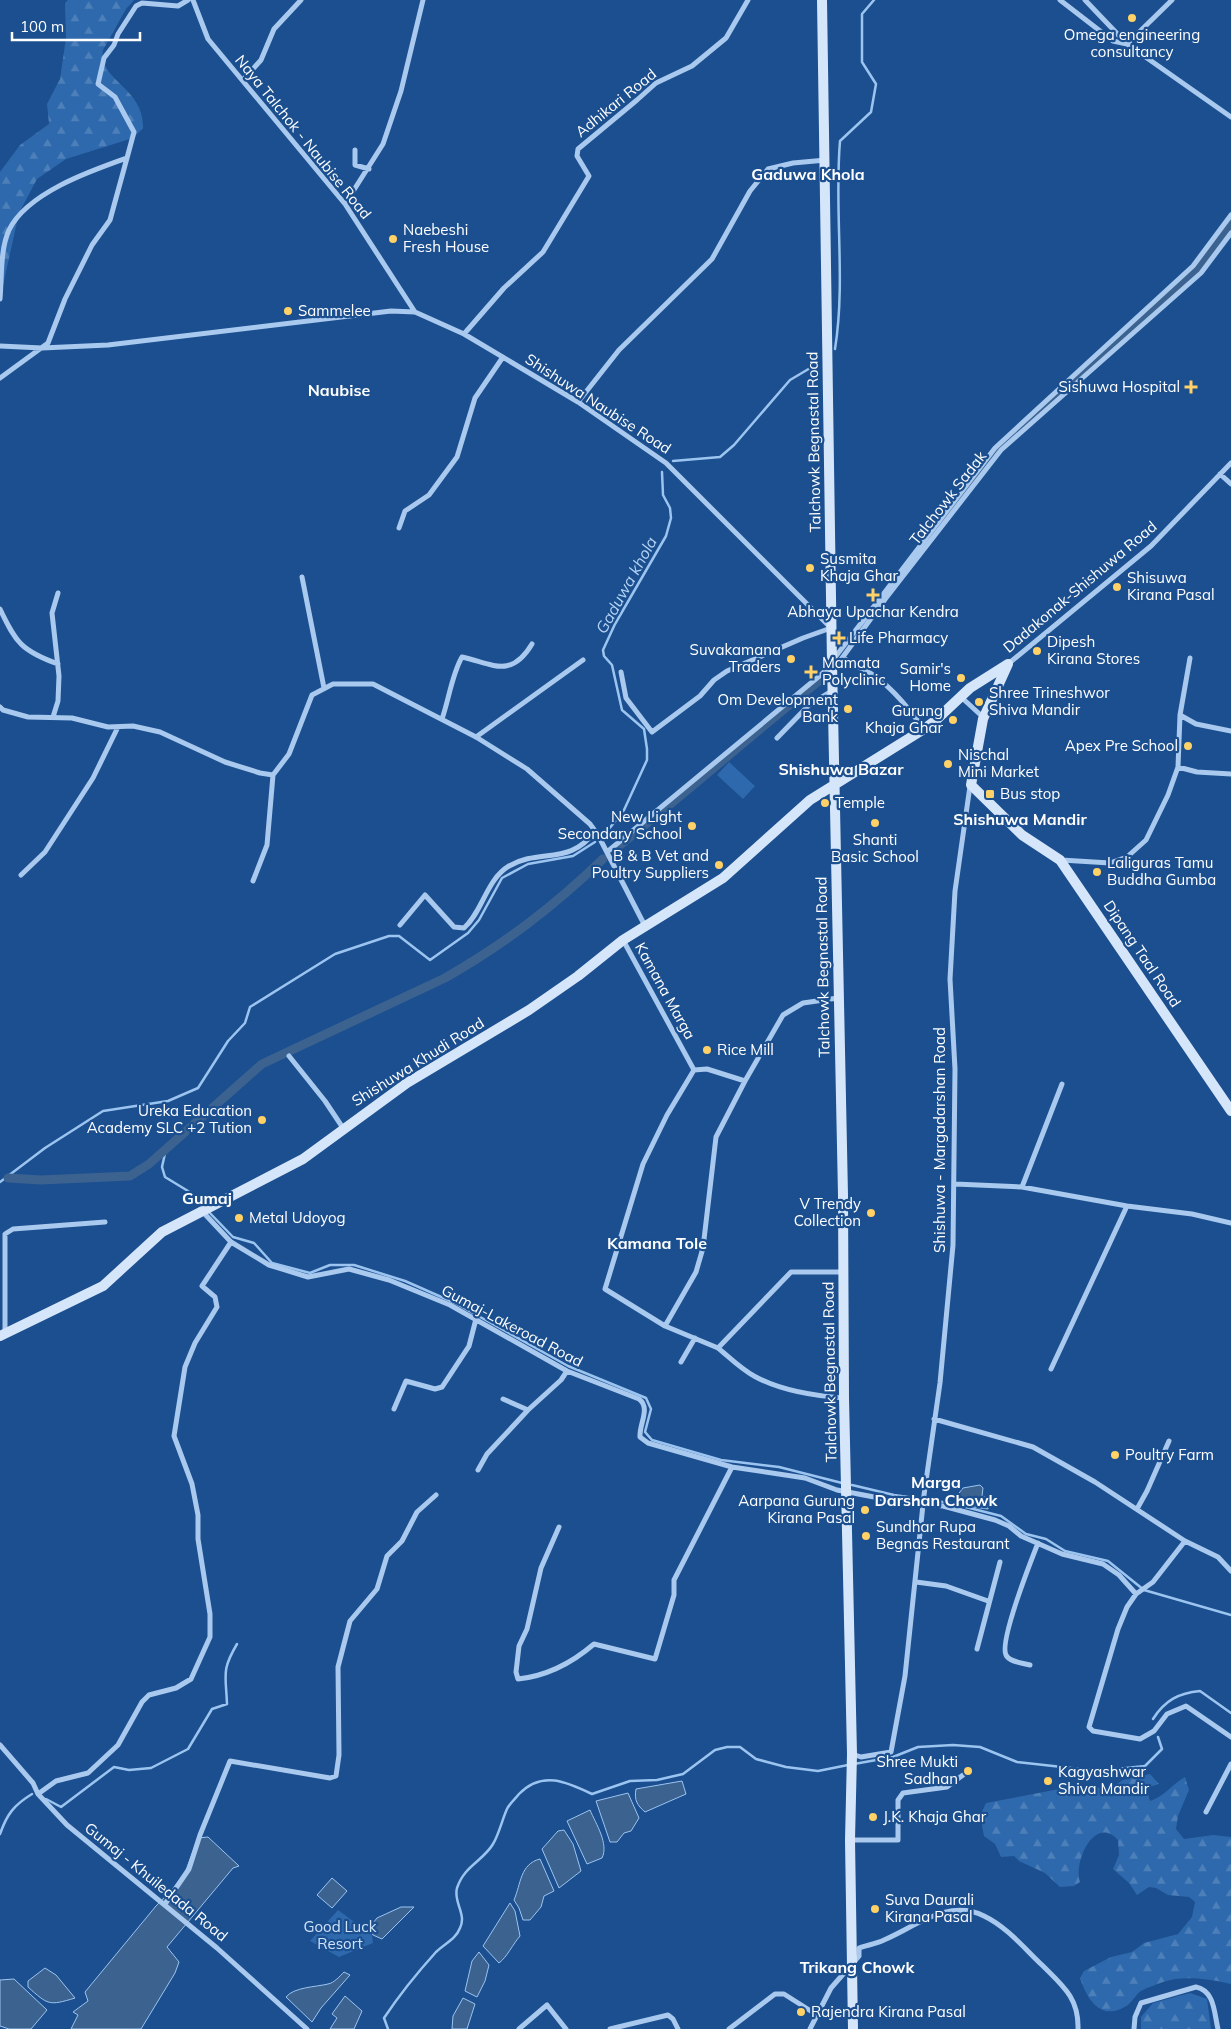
<svg xmlns="http://www.w3.org/2000/svg" width="1231" height="2029" font-family="Mulish,sans-serif">
<style>
.forest{fill:url(#forest-firs)}
.green{fill:#2e69ad}
.water{fill:#3c6290;stroke:#9cc4f0}
.lines{fill:none;stroke-linecap:round;stroke-linejoin:round}
.stream{stroke:#9cc4f0;stroke-width:2.5}
.canal{stroke:#3c6290;stroke-width:9}
.street{stroke:#a9c9ee;stroke-width:5}
.secondary{stroke:#d6e6fa;stroke-width:10}
.poi-dot{fill:#ffd166;stroke:#1b4f8f;stroke-width:2}
.labels{text-anchor:middle;stroke-width:4.5;stroke-linejoin:round;paint-order:stroke}
.poi-label{font-size:15px;fill:#fff;stroke:#1b4f8f;text-anchor:start}
.street-label{font-size:15px;fill:#fff;stroke:#1b4f8f}
.park-label{font-size:15px;fill:#cfe3fa;stroke:#1b4f8f}
.neighbourhood-label{font-size:16px;font-weight:bold;fill:#fff;stroke:#1b4f8f}
.water-label{font-size:16px;font-style:italic;fill:#b5d3f5;stroke:#1b4f8f}
</style>
<defs>
<pattern id="forest-firs" width="22" height="20" patternUnits="userSpaceOnUse" patternTransform="scale(1.25)"><rect width="22" height="20" fill="#2e69ad"/><path d="M5 1l3.5 6h-7zM16 11l3.5 6h-7z" fill="#4d80b9"/></pattern>
</defs>
<rect width="100%" height="100%" fill="#1b4f8f"/>
<!-- forest -->
<path class="forest" d="M68,0H134L126,9L103,50C98,81 144,87 143,128L133,138L66,159L37,179L19,213L0,299V172L20,145L49,124L47,104L60,79L66,38L65,3Z
M1150,1774L1159,1784L1146,1788L1150,1801C1165,1796 1171,1785 1185,1777L1189,1790L1178,1816L1176,1829L1184,1839L1213,1835L1231,1837V1984C1210,1979 1184,1975 1163,1982C1156,1985 1148,1987 1141,1991C1136,1994 1133,2001 1128,2005C1102,2022 1088,2002 1080,1978L1084,1971L1111,1957L1132,1952L1144,1943L1178,1934L1192,1917L1195,1902L1189,1897L1168,1895L1156,1888L1149,1887L1137,1895L1129,1883L1113,1869L1119,1855L1118,1840C1095,1814 1073,1862 1080,1882L1074,1886L1060,1887L1045,1873L1019,1861L1014,1856L1001,1857L995,1844L984,1836L980,1816L986,1803L1070,1787L1111,1788L1123,1780Z
M1190,1993L1207,1999L1211,2029H1141V2017L1153,2003Z"/>
<!-- green -->
<path class="green" d="M729,762L755,786L743,799L717,775Z
M338,1910L372,1935L373,1943L339,1957L310,1941Z"/>
<!-- water -->
<path class="water" d="M980,1485L983,1488L982,1496L989,1499L988,1509L966,1506L957,1503L956,1497L963,1488Z
M682,1781L686,1794L645,1812C637,1805 634,1800 636,1789Z
M628,1793L639,1818L631,1831L624,1833L617,1842H610L596,1801Z
M590,1810C596,1824 609,1844 602,1858L587,1864L567,1821Z
M564,1830L573,1844L581,1871L559,1888L542,1849L558,1831Z
M208,1837L239,1866L233,1868L167,1947L179,1962L175,1973L141,2029H71L78,2015L73,2012L88,2001L85,1992L156,1906L183,1878L198,1838Z
M540,1859L554,1891L544,1896L541,1907L530,1920H523L519,1908L514,1900C521,1884 520,1864 540,1859Z
M332,1878L347,1891L332,1908L317,1895Z
M510,1903L515,1911L520,1936C513,1944 507,1957 499,1963L483,1946Z
M401,1907H414L382,1939L373,1935L369,1928L377,1918Z
M479,1952L489,1965L485,1981L477,1997L465,1991L472,1961Z
M45,1968L56,1975L75,1998C49,2006 48,2005 28,1987V1981Z
M344,1972L350,1975L321,2008L312,2022L286,1997C294,1987 316,1987 328,1984C334,1983 340,1976 344,1972Z
M14,1979L47,2010L31,2029H9L0,2026V1980Z
M345,1996L362,2011L354,2029H330L337,2018L332,2014Z
M463,1998L475,2004L467,2029H452L453,2016Z"/>
<g class="lines">
<!-- stream -->
<path class="stream" d="M835,349C846,280 834,210 840,141L871,112L876,84L862,62V14L874,0
M673,461L720,457L734,445L790,380L817,364
M605,834L624,810L647,760V749L644,729L622,710L612,665L604,656L603,650L615,624L666,536L671,518L670,508L663,495L662,472
M166,1149L162,1167L165,1177L188,1191L201,1203
M0,1182L45,1148L103,1111L168,1101L198,1088L228,1041L245,1023L250,1007L335,954L389,936H399L430,960L468,933L479,920L502,878L528,864L573,856L595,842
M207,1210L233,1237L254,1243L272,1263L310,1273L330,1265H354L405,1281L455,1303L568,1366L646,1398L651,1409L645,1432L652,1440L721,1460L779,1467L842,1483
M852,1485L894,1495L950,1503L1001,1516L1026,1534L1046,1539L1065,1551L1108,1561L1144,1590L1231,1615
M1153,1719C1165,1700 1179,1693 1200,1691L1231,1713
M854,1764L893,1757L918,1747L953,1745L980,1747L1017,1762L1098,1771L1145,1766L1162,1749L1158,1737
M46,1799L61,1807L114,1767L129,1770L151,1768L188,1749L212,1709L227,1704C226,1675 221,1671 237,1644
M0,1834C7,1814 14,1805 32,1794
M388,2029L384,2018C400,1994 417,1973 436,1952C444,1944 456,1939 460,1928C467,1914 453,1902 457,1888C464,1866 483,1861 493,1844C499,1834 502,1820 507,1809C510,1803 515,1799 519,1794C542,1770 567,1782 592,1794L630,1781L657,1780L683,1774L715,1750L727,1747H740L756,1759L786,1767L818,1771L848,1765"/>
<!-- canal -->
<path class="canal" d="M949,512L997,451L1199,266L1231,223
M615,849C686,793 753,733 824,677
M8,1178L41,1180L130,1176L149,1164L262,1064L445,978C506,943 553,907 603,859"/>
<!-- street -->
<path class="street" d="M193,0L208,39L345,204L415,312
M1060,0L1113,41L1127,44L1172,0
M1085,0L1127,44L1231,117
M243,80L261,60L274,29L301,0
M355,150V165L369,169
M345,204L383,144L401,91L423,0
M0,299C2,277 0,250 9,230C27,193 90,171 127,158L134,132L115,97L98,84L104,58L114,45L118,34L136,6L142,3L178,6L188,0
M464,334L504,288L543,252L589,176L577,156L578,149L637,100L656,83L692,66L726,38L748,0
M0,346L42,348L108,345L391,311L415,312L464,334L578,402L666,463L831,628L803,638L727,671L714,680L700,696L652,732L626,698L621,672
M0,378L48,343L65,299L92,245L110,220L127,158
M578,402L619,350L712,259L750,191L768,169L793,163L826,160
M1220,474L1231,484
M399,528L405,511L429,495L457,457L475,398L503,357
M302,577L324,688
M0,609C16,643 22,651 58,664
M844,658C853,666 865,669 875,676C895,691 909,709 924,729
M1008,664L1151,546L1231,463
M834,669L886,598L1001,450L1201,273L1231,233
M961,697L984,718
M0,707L3,710L28,717L72,718L108,727L133,726L160,732L225,762L260,773L273,775
M1180,715L1196,724L1231,731
M53,717L58,701L59,676L52,613L58,593
M442,719C449,699 452,674 462,657C493,664 511,679 532,644
M476,737L583,660
M777,738L809,705L832,691
M1178,767L1197,772L1231,774
M273,775L289,754L312,695L333,684H373L476,737L527,769L590,824L598,835L645,926
M607,852L823,673L995,448L1193,266L1231,215
M1061,860L1110,863L1127,857L1146,840L1168,795L1178,767L1180,715L1190,658
M21,875L45,852L93,778L118,727
M253,881L267,845L273,775
M400,925L425,895L454,927L464,928C483,911 486,880 509,866C540,848 570,866 595,831
M623,940L694,1070L667,1115L643,1164L605,1289L665,1326L718,1348L791,1272H843
M289,1056L325,1101L343,1128
M694,1070L707,1069L745,1081
M955,1184L1022,1187L1127,1206L1192,1214L1231,1223
M1022,1187L1062,1084
M201,1210L231,1242L269,1265L308,1277L349,1269L389,1280L450,1305L567,1371L639,1399C651,1408 639,1424 640,1437L648,1443L732,1467L805,1478L837,1490L890,1500L943,1506L995,1520L1009,1526L1021,1536L1062,1554L1103,1564L1119,1575L1136,1594
M665,1326L696,1272L703,1248L716,1137L745,1081L783,1015L803,1003L838,998
M5,1333V1234L13,1229L105,1222
M718,1348C729,1357 741,1369 754,1376C779,1390 815,1396 844,1398
M681,1362L695,1338
M1051,1369L1127,1206
M503,1399L528,1410L561,1380L567,1371
M394,1409L406,1381L435,1389L442,1387L469,1346L476,1319
M934,1419L1033,1447L1095,1482L1185,1541L1218,1557L1231,1571
M478,1470L487,1454L528,1410
M1137,1509L1147,1491L1169,1441
M559,1527L541,1568L527,1629L519,1646L516,1672L518,1679C547,1676 573,1662 594,1644L655,1659L674,1595V1580L732,1467
M1185,1541L1153,1582L1136,1594L1127,1607L1118,1629L1089,1727L1093,1731L1140,1739L1154,1731L1167,1714L1186,1706L1231,1737
M916,1582L946,1586L988,1601
M977,1649L1000,1562
M1030,1665C1023,1663 1009,1662 1006,1655C999,1641 1031,1561 1038,1543
M0,1745L33,1783L38,1794L67,1825L217,1948L307,2029
M852,1754L861,1757L891,1752L905,1676L924,1495L940,1383L953,1245L955,1069L950,979L955,891L970,786
M38,1794L56,1781L88,1773L118,1745L142,1702L149,1695L176,1688L191,1679L210,1637V1614L198,1539V1515L192,1484L174,1436L185,1367L195,1343L217,1307L215,1297L202,1286L231,1242
M1206,1812L1231,1764
M850,1840H898V1800L903,1793L947,1787L963,1775
M165,1904L189,1869L200,1835L230,1761L330,1778L336,1776L339,1755L338,1667L350,1621L377,1589L387,1556L402,1541L417,1512L436,1495
M519,2029L547,2005L566,2029
M610,2029L668,2015L673,2019L678,2029
M729,2029L775,1994H784L817,2015
M810,2029L831,1988L859,1956V1948C867,1945 876,1944 884,1940C915,1927 948,1898 984,1916C1007,1927 1024,1948 1042,1965C1063,1986 1079,1998 1078,2029
M1134,2029L1135,2017L1141,2003L1196,1987C1215,1991 1214,2013 1218,2029"/>
<!-- secondary -->
<path class="secondary" d="M822,0L832,663L843,1195L844,1398L852,1754L850,1840L853,2029
M1008,664L983,719L971,785L1022,835L1060,860L1231,1111
M0,1336L103,1286L162,1232L303,1159L407,1083L529,1010L578,976L623,940L723,878L810,800L924,729L936,720L970,688L1008,664"/>
</g>
<!-- markers -->
<g class="poi-dot">
<circle cx="1132" cy="18" r="5"/>
<circle cx="393" cy="239" r="5"/>
<circle cx="288" cy="311" r="5"/>
<path d="M1188.5 379.5h5v5h5v5h-5v5h-5v-5h-5v-5h5z"/>
<circle cx="810" cy="568" r="5"/>
<circle cx="1117" cy="587" r="5"/>
<path d="M870.5 587.5h5v5h5v5h-5v5h-5v-5h-5v-5h5z"/>
<path d="M836.5 630.5h5v5h5v5h-5v5h-5v-5h-5v-5h5z"/>
<circle cx="1037" cy="651" r="5"/>
<circle cx="791" cy="659" r="5"/>
<path d="M808.5 664.5h5v5h5v5h-5v5h-5v-5h-5v-5h5z"/>
<circle cx="961" cy="678" r="5"/>
<circle cx="979" cy="702" r="5"/>
<circle cx="848" cy="709" r="5"/>
<circle cx="953" cy="720" r="5"/>
<circle cx="1188" cy="746" r="5"/>
<circle cx="948" cy="764" r="5"/>
<rect x="985" y="789" width="10" height="10" rx="2.5"/>
<circle cx="825" cy="803" r="5"/>
<circle cx="875" cy="823" r="5"/>
<circle cx="692" cy="826" r="5"/>
<circle cx="719" cy="865" r="5"/>
<circle cx="1097" cy="872" r="5"/>
<circle cx="707" cy="1050" r="5"/>
<circle cx="262" cy="1120" r="5"/>
<circle cx="871" cy="1213" r="5"/>
<circle cx="239" cy="1218" r="5"/>
<circle cx="1115" cy="1455" r="5"/>
<circle cx="865" cy="1510" r="5"/>
<circle cx="866" cy="1536" r="5"/>
<circle cx="968" cy="1771" r="5"/>
<circle cx="1048" cy="1781" r="5"/>
<circle cx="873" cy="1817" r="5"/>
<circle cx="875" cy="1909" r="5"/>
<circle cx="801" cy="2012" r="5"/>
</g>
<g class="labels">
<!-- poi labels -->
<g class="poi-label">
<text x="1132" y="40" text-anchor="middle">Omega engineering<tspan x="1132" dy="17">consultancy</tspan></text>
<text x="403" y="235">Naebeshi<tspan x="403" dy="17">Fresh House</tspan></text>
<text x="298" y="316">Sammelee</text>
<text x="1180" y="392" text-anchor="end">Sishuwa Hospital</text>
<text x="820" y="564">Susmita<tspan x="820" dy="17">Khaja Ghar</tspan></text>
<text x="1127" y="583">Shisuwa<tspan x="1127" dy="17">Kirana Pasal</tspan></text>
<text x="873" y="617" text-anchor="middle">Abhaya Upachar Kendra</text>
<text x="849" y="643">Life Pharmacy</text>
<text x="1047" y="647">Dipesh<tspan x="1047" dy="17">Kirana Stores</tspan></text>
<text x="781" y="655" text-anchor="end">Suvakamana<tspan x="781" dy="17">Traders</tspan></text>
<text x="822" y="668">Mamata<tspan x="822" dy="17">Polyclinic</tspan></text>
<text x="951" y="674" text-anchor="end">Samir's<tspan x="951" dy="17">Home</tspan></text>
<text x="989" y="698">Shree Trineshwor<tspan x="989" dy="17">Shiva Mandir</tspan></text>
<text x="838" y="705" text-anchor="end">Om Development<tspan x="838" dy="17">Bank</tspan></text>
<text x="943" y="716" text-anchor="end">Gurung<tspan x="943" dy="17">Khaja Ghar</tspan></text>
<text x="1178" y="751" text-anchor="end">Apex Pre School</text>
<text x="958" y="760">Nischal<tspan x="958" dy="17">Mini Market</tspan></text>
<text x="1000" y="799">Bus stop</text>
<text x="835" y="808">Temple</text>
<text x="682" y="822" text-anchor="end">New Light<tspan x="682" dy="17">Secondary School</tspan></text>
<text x="875" y="845" text-anchor="middle">Shanti<tspan x="875" dy="17">Basic School</tspan></text>
<text x="709" y="861" text-anchor="end">B &amp; B Vet and<tspan x="709" dy="17">Poultry Suppliers</tspan></text>
<text x="1107" y="868">Laliguras Tamu<tspan x="1107" dy="17">Buddha Gumba</tspan></text>
<text x="717" y="1055">Rice Mill</text>
<text x="252" y="1116" text-anchor="end">Ureka Education<tspan x="252" dy="17">Academy SLC +2 Tution</tspan></text>
<text x="861" y="1209" text-anchor="end">V Trendy<tspan x="861" dy="17">Collection</tspan></text>
<text x="249" y="1223">Metal Udoyog</text>
<text x="1125" y="1460">Poultry Farm</text>
<text x="855" y="1506" text-anchor="end">Aarpana Gurung<tspan x="855" dy="17">Kirana Pasal</tspan></text>
<text x="876" y="1532">Sundhar Rupa<tspan x="876" dy="17">Begnas Restaurant</tspan></text>
<text x="958" y="1767" text-anchor="end">Shree Mukti<tspan x="958" dy="17">Sadhan</tspan></text>
<text x="1058" y="1777">Kagyashwar<tspan x="1058" dy="17">Shiva Mandir</tspan></text>
<text x="883" y="1822">J.K. Khaja Ghar</text>
<text x="885" y="1905">Suva Daurali<tspan x="885" dy="17">Kirana Pasal</tspan></text>
<text x="811" y="2017">Rajendra Kirana Pasal</text>
</g>
<!-- street labels -->
<g class="street-label">
<text transform="translate(616 103) rotate(-39)" y="5">Adhikari Road</text>
<text transform="translate(303 137) rotate(51)" y="5">Naya Talchok - Naubise Road</text>
<text transform="translate(598 404) rotate(33)" y="5">Shishuwa Naubise Road</text>
<text transform="translate(814 442) rotate(-91)" y="5">Talchowk Begnastal Road</text>
<text transform="translate(948 498) rotate(-52)" y="5">Talchowk Sadak</text>
<text transform="translate(1080 587) rotate(-40)" y="5">Dadakonak-Shishuwa Road</text>
<text transform="translate(1142 954) rotate(56)" y="5">Dipang Taal Road</text>
<text transform="translate(823 967) rotate(-91)" y="5">Talchowk Begnastal Road</text>
<text transform="translate(665 991) rotate(61)" y="5">Kamana Marga</text>
<text transform="translate(418 1062) rotate(-32)" y="5">Shishuwa Khudi Road</text>
<text transform="translate(940 1140) rotate(-90)" y="5">Shishuwa - Margadarshan Road</text>
<text transform="translate(512 1326) rotate(28)" y="5">Gumaj-Lakeroad Road</text>
<text transform="translate(830 1372) rotate(-91)" y="5">Talchowk Begnastal Road</text>
<text transform="translate(156 1882) rotate(39)" y="5">Gumaj - Khuiledada Road</text>
</g>
<!-- park labels -->
<g class="park-label">
<text x="340" y="1932">Good Luck<tspan x="340" dy="17">Resort</tspan></text>
</g>
<!-- neighbourhood labels -->
<g class="neighbourhood-label">
<text x="808" y="180">Gaduwa Khola</text>
<text x="339" y="396">Naubise</text>
<text x="841" y="775">Shishuwa Bazar</text>
<text x="1020" y="825">Shishuwa Mandir</text>
<text x="207" y="1204">Gumaj</text>
<text x="657" y="1249">Kamana Tole</text>
<text x="936" y="1488">Marga<tspan x="936" dy="18">Darshan Chowk</tspan></text>
<text x="857" y="1973">Trikang Chowk</text>
</g>
<!-- water labels -->
<g class="water-label">
<text transform="translate(626 585) rotate(-61)" y="6">Gaduwa khola</text>
</g>
</g>
<!-- scale -->
<path d="M12 32v8h128v-8" fill="none" stroke="#ffffff" stroke-width="2.5"/>
<text x="20" y="32" font-size="15" fill="#ffffff" stroke="#1b4f8f" stroke-width="4" paint-order="stroke">100 m</text>
</svg>
